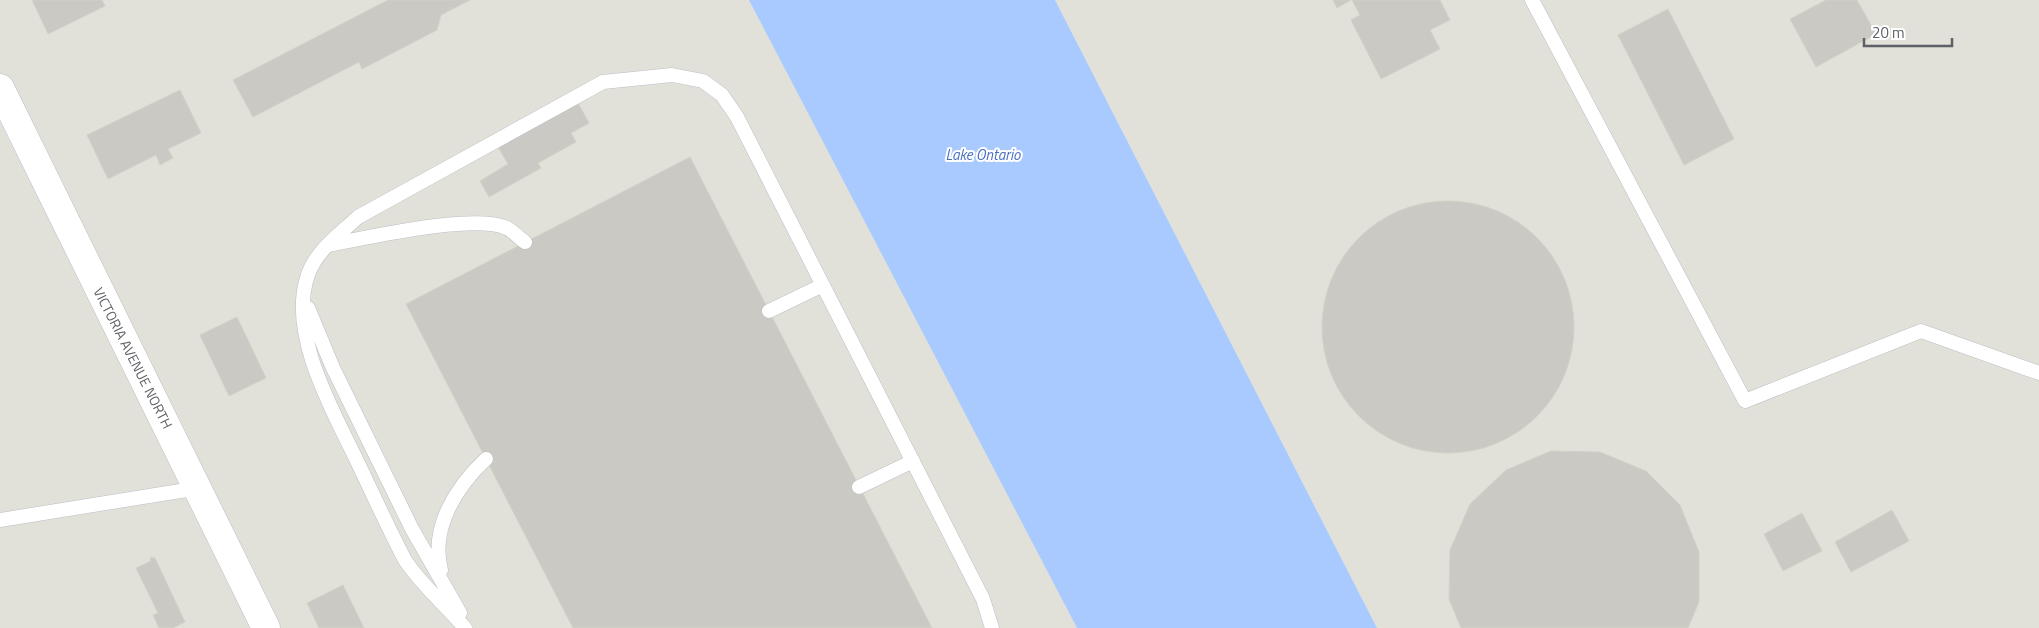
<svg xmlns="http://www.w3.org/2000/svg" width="2039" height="628" font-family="'Titillium Web',sans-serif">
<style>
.industrial{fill:#e1e1da}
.water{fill:#a8cafe}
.building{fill:#cac9c3;stroke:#d4d2c4}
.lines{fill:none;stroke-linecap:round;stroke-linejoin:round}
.lane-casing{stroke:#bdbec4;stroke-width:15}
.street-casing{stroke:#bdbec4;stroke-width:29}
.lane{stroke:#fff;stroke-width:14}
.street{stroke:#fff;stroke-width:28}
.labels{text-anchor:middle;stroke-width:4;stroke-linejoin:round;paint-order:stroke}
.street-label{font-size:14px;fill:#5d6066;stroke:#fff}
.water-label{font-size:15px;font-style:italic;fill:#496fc2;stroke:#fff}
</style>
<rect width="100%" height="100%" fill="#f0efe6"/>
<!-- industrial -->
<path class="industrial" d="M0,0H751L1077,628H0Z
M1055,0H2039V628H1377Z"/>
<!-- water -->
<path class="water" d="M749,0H1055L1377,628H1077Z"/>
<!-- building -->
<path class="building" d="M32,0H102L105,6L48,34Z
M388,0H470L441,15L437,30L362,69L359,62L253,117L233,80Z
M1333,0H1351L1337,8Z
M1352,0H1440L1450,20L1430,30L1440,49L1381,79L1351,20L1360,15Z
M1826,0H1857L1876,34L1816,67L1790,19Z
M1668,9L1734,139L1684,165L1618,35Z
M180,90L201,133L168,149L173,158L160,165L156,155L108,179L87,135Z
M577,101L589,123L571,133L576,142L538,163L541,168L489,197L480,181L508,164L498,147Z
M690,157L932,628H573L406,304Z
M1322 327a126 126 0 1 1 252 0a126 126 0 1 1-252 0Z
M237,317L266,378L229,396L200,335Z
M1551,451L1600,452L1646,471L1680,505L1699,552V602L1688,628H1461L1449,599L1450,550L1470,504L1506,470Z
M1892,510L1909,541L1851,572L1835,542Z
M1802,513L1822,551L1783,571L1764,534Z
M150,557L155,558L185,622L173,628H159L153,615L158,613L136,568L151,561Z
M343,585L364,628H319L307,603Z"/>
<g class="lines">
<!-- lane casing -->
<g class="lane-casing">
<path id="lane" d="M1532,0L1745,401L1921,331L2039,373
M328,245C367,238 473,213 507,228C513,231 519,238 525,242
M308,308L333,368L412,529L460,613
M769,311L823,285
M859,487L913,461
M0,520L199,488
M441,570C430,528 456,487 486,459
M465,628C445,604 422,586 405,560C388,528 373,494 357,461C333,411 289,335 307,278C314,252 339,235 358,217L603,82L672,75L703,81L722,95L737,117L983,599L992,628"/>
</g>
<!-- street casing -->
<g class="street-casing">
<path id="street" d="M0,88L266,628"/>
</g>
<!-- lane -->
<use href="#lane" class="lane"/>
<!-- street -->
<use href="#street" class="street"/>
</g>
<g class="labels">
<!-- street labels -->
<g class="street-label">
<text transform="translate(133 358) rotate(63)" y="5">VICTORIA AVENUE NORTH</text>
</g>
<!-- water labels -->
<g class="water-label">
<text x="983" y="160">Lake Ontario</text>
</g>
</g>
<!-- scale -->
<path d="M1864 38v8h88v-8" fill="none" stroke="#5d6066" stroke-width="2.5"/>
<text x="1872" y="38" font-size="15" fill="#5d6066" stroke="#ffffff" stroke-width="4" paint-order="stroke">20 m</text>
</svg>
